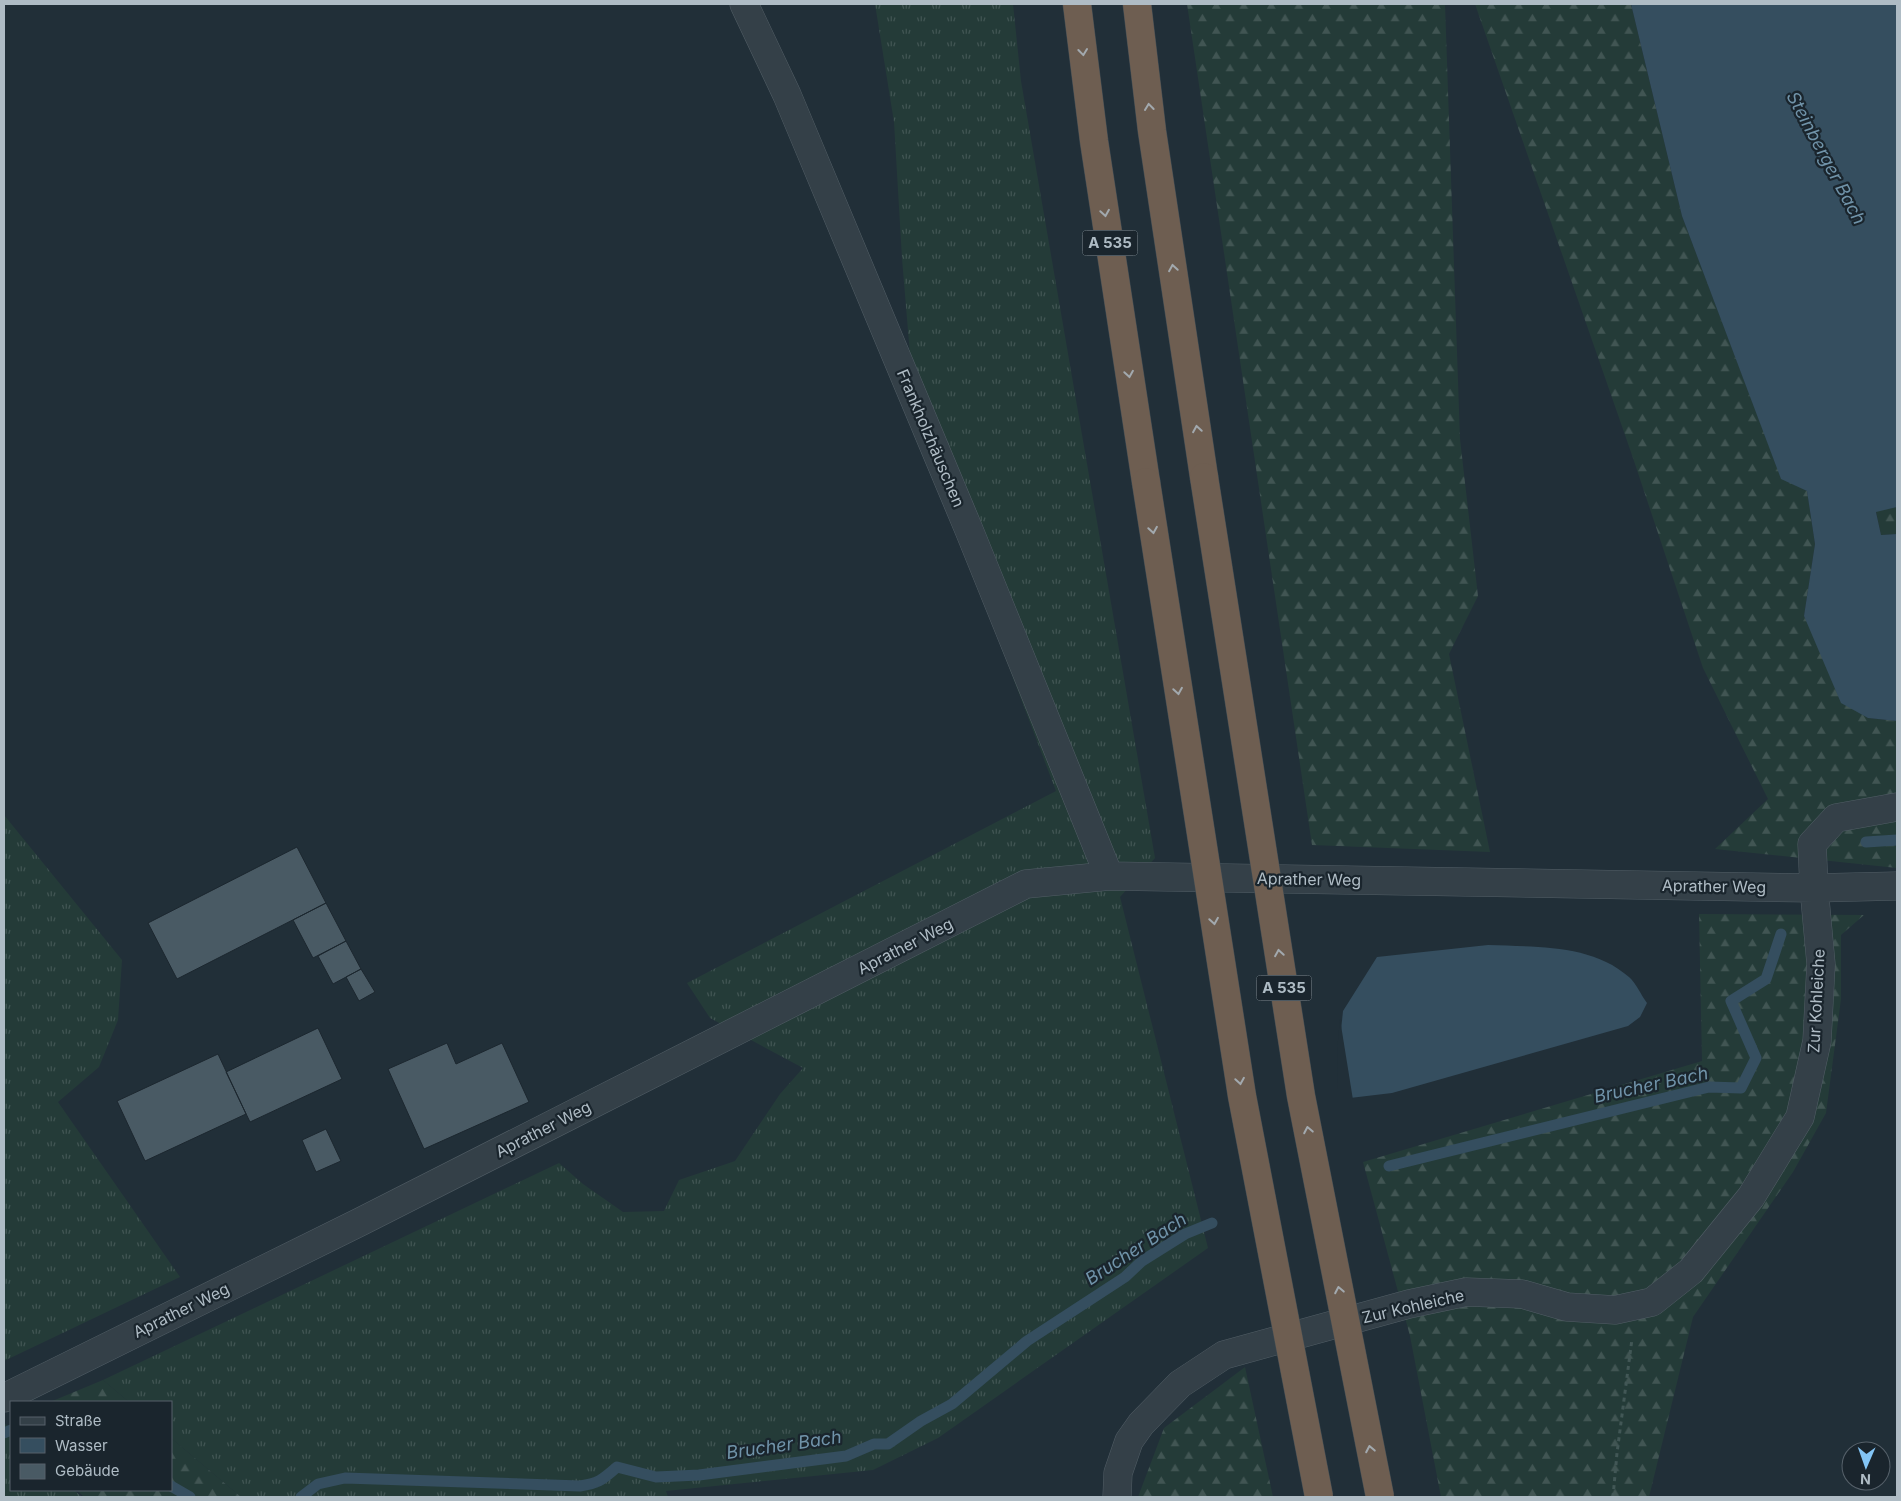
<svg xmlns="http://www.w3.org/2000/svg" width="1901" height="1501" font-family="Inter,sans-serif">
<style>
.grass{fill:url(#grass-tufts)}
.forest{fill:url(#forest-firs)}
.water{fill:#354e5f}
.pier{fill:#212f38}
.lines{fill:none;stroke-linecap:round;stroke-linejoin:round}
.stream{stroke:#354e5f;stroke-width:11}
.building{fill:#495a64;stroke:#1c272f}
.minor-casing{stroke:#525e66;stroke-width:29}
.highway-casing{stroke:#3f4b53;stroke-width:29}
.path{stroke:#425756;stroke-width:3;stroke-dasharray:4 4;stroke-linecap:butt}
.minor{stroke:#344048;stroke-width:28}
.highway{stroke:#6e5e51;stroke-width:28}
.highway-bridge-casing{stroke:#3f4b53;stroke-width:29;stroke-linecap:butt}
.highway-bridge{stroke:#6e5e51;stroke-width:28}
.oneway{stroke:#a2a9ae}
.labels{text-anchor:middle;stroke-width:4.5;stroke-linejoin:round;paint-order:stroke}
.shield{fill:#1a252d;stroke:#828f97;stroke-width:1}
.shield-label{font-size:15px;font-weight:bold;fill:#afbcc5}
.street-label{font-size:16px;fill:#afbcc5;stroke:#1a252d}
.water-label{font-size:18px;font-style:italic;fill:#7093a9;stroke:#1a252d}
</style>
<defs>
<pattern id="grass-tufts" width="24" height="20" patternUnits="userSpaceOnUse" patternTransform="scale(1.25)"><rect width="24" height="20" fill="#243b38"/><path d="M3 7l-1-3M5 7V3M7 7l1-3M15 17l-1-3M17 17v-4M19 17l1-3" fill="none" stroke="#415553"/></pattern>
<pattern id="forest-firs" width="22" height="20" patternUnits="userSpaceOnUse" patternTransform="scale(1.25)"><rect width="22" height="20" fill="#243b38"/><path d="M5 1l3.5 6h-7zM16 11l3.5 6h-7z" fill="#415553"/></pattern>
</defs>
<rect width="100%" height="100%" fill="#212f38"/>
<!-- grass -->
<path class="grass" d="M875,4H1013L1021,81L1155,858L1120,897L1208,1248L938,1438L873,1470L666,1491L668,1497H241L171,1438V1402H129L103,1380L559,1163L583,1184L623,1212L664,1211L679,1180L735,1161L780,1094L803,1068L710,1018L687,983L1056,791L907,399L911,367L902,258L894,122Z
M4,815L122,960L118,1020L99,1067L58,1102L180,1277L4,1361Z
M4,1423L11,1429V1490H74L82,1497H4Z"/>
<!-- forest -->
<path class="forest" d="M1187,4H1445L1460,439L1478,596L1449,654L1490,852L1312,845Z
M1475,4H1631L1682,216L1781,478L1807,491L1815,544L1804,616L1868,718L1897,721V868L1715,849L1768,799L1703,668L1633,458Z
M1897,507V534L1881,535L1876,511Z
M1699,914L1864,915L1841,935V999L1826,1113L1793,1172L1693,1317L1649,1497H1441L1410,1336L1363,1162L1702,1061Z
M1245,1367L1273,1497H1138L1164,1428Z
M103,1380L129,1402H50Z
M171,1438L241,1497H84L77,1490H171Z"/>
<!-- water -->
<path class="water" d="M1631,4H1897V507L1876,512L1881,535L1897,534V721L1868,718L1841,703L1804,616L1815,544L1807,491L1781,479L1682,216Z
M1488,945C1536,947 1592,944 1629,977C1636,983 1641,995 1647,1003L1640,1017L1628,1026L1392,1093L1350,1098L1340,1040L1343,1011L1377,957Z"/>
<!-- pier -->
<path class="pier" d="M1340,1019L1353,1100H1348L1337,1090L1338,1040Z"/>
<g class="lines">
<!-- stream -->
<path class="stream" d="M1866,842L1897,840
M1389,1166L1709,1087L1741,1088L1756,1058L1731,1001L1766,979L1781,934
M4,1433L11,1430
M171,1486L190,1497
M301,1497L318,1484L345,1478L580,1486C600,1483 603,1479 617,1467L656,1477L699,1475L846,1456L874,1444H888L921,1421L952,1404L1027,1341L1125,1277L1142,1261L1185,1234L1212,1223"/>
</g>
<!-- building -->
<path class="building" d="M297,847L326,903L177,979L148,923Z
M326,903L346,941L313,958L293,920Z
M346,941L361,969L333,984L318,956Z
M361,969L375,992L359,1001L346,977Z
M318,1028L342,1079L250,1122L226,1072Z
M447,1043L456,1064L502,1043L529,1102L424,1149L388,1069Z
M218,1054L246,1114L145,1161L117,1101Z
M326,1129L341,1161L316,1172L302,1140Z"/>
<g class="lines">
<!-- minor casing -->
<g class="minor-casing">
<path id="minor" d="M744,4L787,95L969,530L1109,876
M4,1398L360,1222L1026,884L1109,876L1814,888L1897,886
M1117,1497L1118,1473L1129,1441L1141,1424L1180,1384L1224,1355L1409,1304L1466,1292L1522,1294L1567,1307L1615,1310L1652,1302L1691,1271L1751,1197L1800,1117L1817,1041L1821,964L1814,888L1812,844L1836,818L1897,807"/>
</g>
<!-- highway casing -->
<g class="highway-casing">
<path id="highway" d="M1077,4L1094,141L1146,482
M1137,4L1152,131L1204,477"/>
</g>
<!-- path -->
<path class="path" d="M1613,1497L1617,1453L1632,1339"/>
<!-- minor -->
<use href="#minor" class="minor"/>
<!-- highway -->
<use href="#highway" class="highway"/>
<!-- highway-bridge casing -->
<g class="highway-bridge-casing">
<path id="highway-bridge" d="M1204,477L1301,1096L1380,1497
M1146,482L1242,1096L1319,1497"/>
</g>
<!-- highway-bridge -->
<use href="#highway-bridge" class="highway-bridge"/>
</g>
<!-- one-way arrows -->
<defs><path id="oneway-chevron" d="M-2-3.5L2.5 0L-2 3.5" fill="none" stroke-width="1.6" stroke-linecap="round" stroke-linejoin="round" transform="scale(1.25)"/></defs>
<g class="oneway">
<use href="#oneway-chevron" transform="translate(1083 52) rotate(83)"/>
<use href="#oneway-chevron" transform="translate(1149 107) rotate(-97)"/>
<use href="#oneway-chevron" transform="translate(1105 213) rotate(81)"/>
<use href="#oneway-chevron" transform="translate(1173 268) rotate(-99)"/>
<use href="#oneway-chevron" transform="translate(1129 374) rotate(81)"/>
<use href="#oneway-chevron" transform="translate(1197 429) rotate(-99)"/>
<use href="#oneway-chevron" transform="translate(1153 530) rotate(81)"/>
<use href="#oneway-chevron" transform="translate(1178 691) rotate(81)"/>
<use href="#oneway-chevron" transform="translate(1214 921) rotate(81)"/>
<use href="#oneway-chevron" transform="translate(1279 953) rotate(-99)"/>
<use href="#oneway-chevron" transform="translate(1240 1081) rotate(81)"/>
<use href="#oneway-chevron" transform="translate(1308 1130) rotate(-101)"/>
<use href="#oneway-chevron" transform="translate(1339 1290) rotate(-101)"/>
<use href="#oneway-chevron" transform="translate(1370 1449) rotate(-101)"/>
</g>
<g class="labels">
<!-- shield labels -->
<g class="shield">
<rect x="1082.5" y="230.5" width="55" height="25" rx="4"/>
<rect x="1256.5" y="975.5" width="55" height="25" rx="4"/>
</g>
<g class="shield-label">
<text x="1110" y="248">A 535</text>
<text x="1284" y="993">A 535</text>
</g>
<!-- street labels -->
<g class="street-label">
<text transform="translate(931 438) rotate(67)" y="6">Frankholzhäuschen</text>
<text transform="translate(1309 879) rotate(1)" y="6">Aprather Weg</text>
<text transform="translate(1714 886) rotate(1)" y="6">Aprather Weg</text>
<text transform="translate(905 946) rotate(-27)" y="6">Aprather Weg</text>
<text transform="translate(1816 1001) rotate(-87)" y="6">Zur Kohleiche</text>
<text transform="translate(543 1129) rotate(-27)" y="6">Aprather Weg</text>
<text transform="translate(1413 1306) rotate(-13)" y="6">Zur Kohleiche</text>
<text transform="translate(181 1310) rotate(-26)" y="6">Aprather Weg</text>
</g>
<!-- water labels -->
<g class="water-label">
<text transform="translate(1826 158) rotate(62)" y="6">Steinberger Bach</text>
<text transform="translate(1651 1085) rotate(-12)" y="6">Brucher Bach</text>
<text transform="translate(1136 1249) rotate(-33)" y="6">Brucher Bach</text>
<text transform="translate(784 1445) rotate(-8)" y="6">Brucher Bach</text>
</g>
</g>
<!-- border -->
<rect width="1901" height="1501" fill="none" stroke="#afbcc5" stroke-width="10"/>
<!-- legend -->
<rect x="10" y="1401" width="162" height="90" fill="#1a252d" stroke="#56616a"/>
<rect x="20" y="1417" width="25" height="8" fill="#344048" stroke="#56616a"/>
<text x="55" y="1426" font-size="15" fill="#afbcc5">Straße</text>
<rect x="20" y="1438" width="25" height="15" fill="#354e5f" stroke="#56616a"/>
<text x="55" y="1451" font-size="15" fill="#afbcc5">Wasser</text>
<rect x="20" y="1464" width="25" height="15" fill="#495a64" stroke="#56616a"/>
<text x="55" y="1476" font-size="15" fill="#afbcc5">Gebäude</text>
<!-- north arrow -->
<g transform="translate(1866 1466) rotate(182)"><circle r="24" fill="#1a252d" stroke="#56616a"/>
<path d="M0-4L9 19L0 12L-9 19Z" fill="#83c5f6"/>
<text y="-8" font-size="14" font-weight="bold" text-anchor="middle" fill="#afbcc5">N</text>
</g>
</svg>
